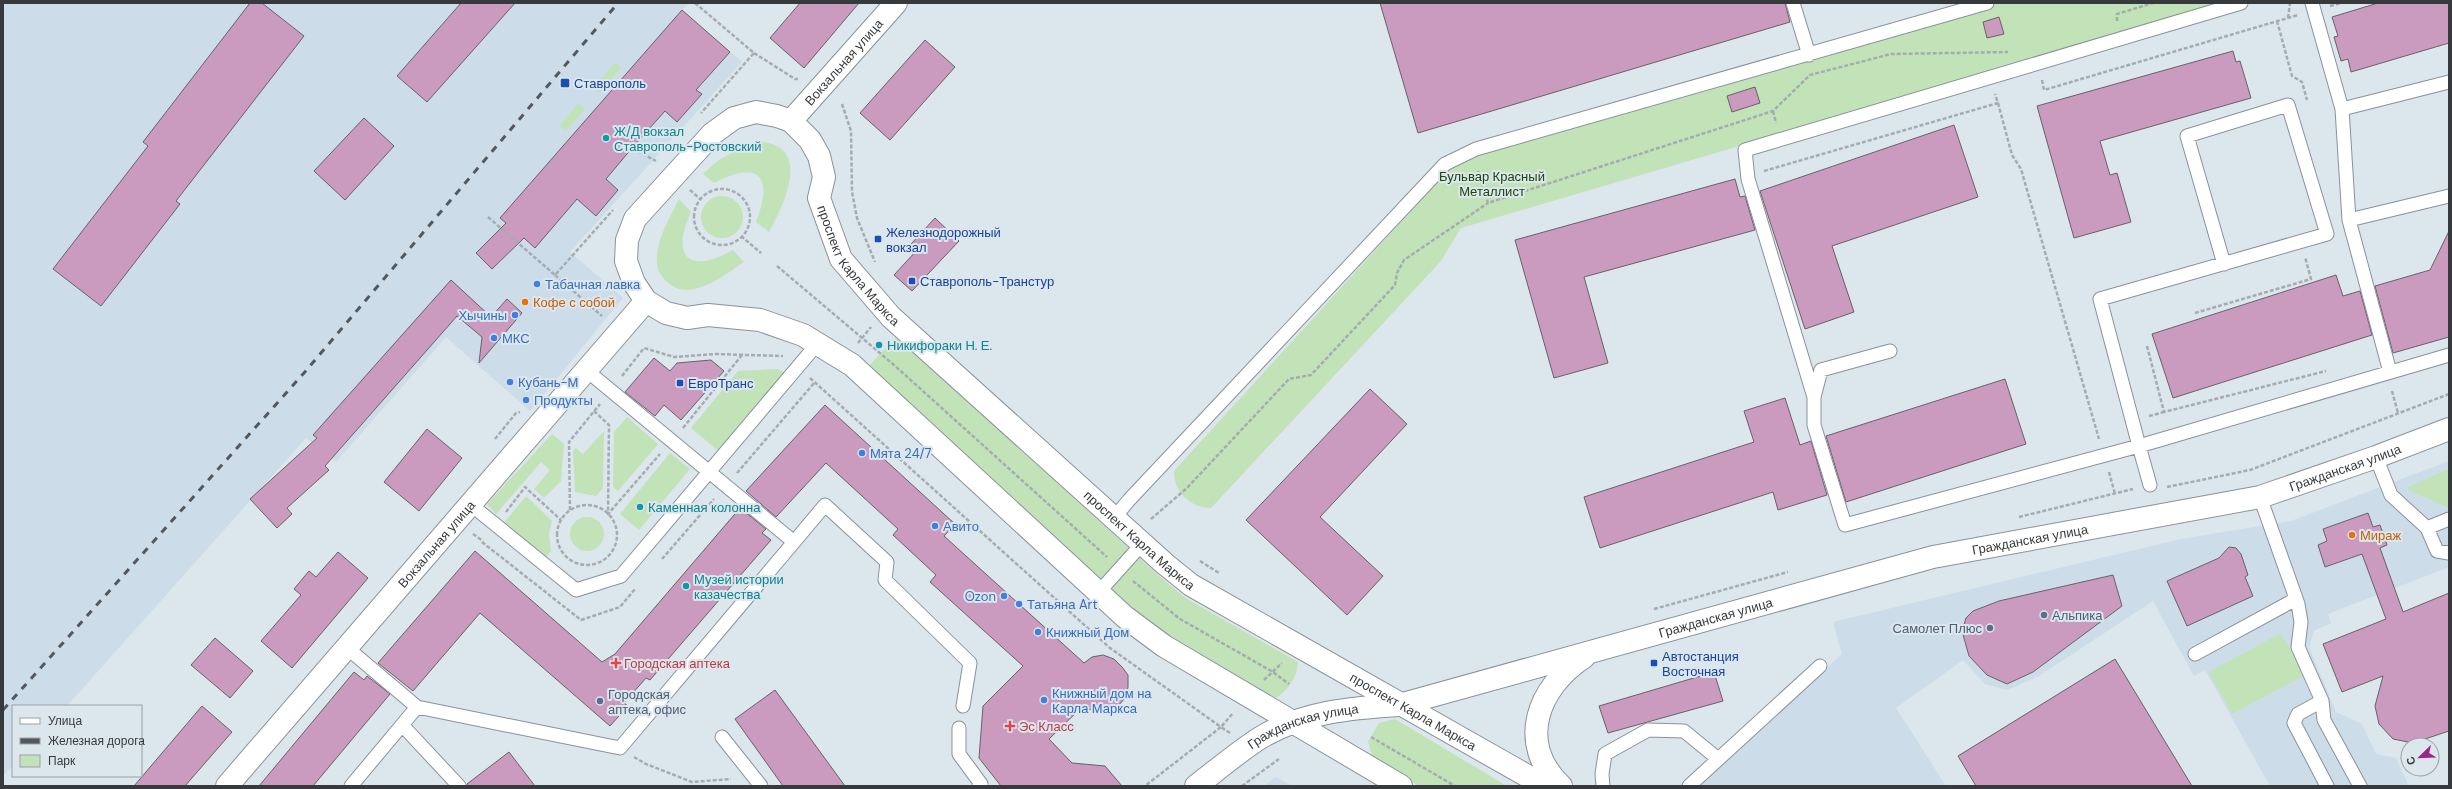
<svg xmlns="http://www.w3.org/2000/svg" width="2452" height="789" font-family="'DM Sans',sans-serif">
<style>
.built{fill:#ccdce8}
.green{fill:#c2e2b8}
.building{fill:#ca9bbe;stroke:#696167}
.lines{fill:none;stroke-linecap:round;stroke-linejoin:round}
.lane-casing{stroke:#8a9299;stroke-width:15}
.street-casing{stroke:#8a9299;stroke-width:24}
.secondary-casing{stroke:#8a9299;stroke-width:24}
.path{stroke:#a4acb1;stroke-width:2.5;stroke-dasharray:4 2;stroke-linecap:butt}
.lane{stroke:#fff;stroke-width:13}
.street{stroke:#fff;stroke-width:22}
.secondary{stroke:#fff;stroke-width:22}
.rail{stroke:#54585c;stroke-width:3;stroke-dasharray:7 7;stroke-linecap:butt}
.transit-dot{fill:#1a4fb4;stroke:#dce6ed;stroke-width:1.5}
.culture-dot{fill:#0f9aa8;stroke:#dce6ed;stroke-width:1.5}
.shop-dot{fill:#3f7fe0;stroke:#dce6ed;stroke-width:1.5}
.food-dot{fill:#e8710a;stroke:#dce6ed;stroke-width:1.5}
.service-dot{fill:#5c6f8a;stroke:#dce6ed;stroke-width:1.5}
.health-dot{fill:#e0444e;stroke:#dce6ed;stroke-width:1.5}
.labels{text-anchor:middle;stroke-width:4;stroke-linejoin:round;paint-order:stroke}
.street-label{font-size:13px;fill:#373a3d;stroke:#dce6ed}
.transit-label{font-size:13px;fill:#164399;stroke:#dce6ed;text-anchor:start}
.culture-label{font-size:13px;fill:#0d838f;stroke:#dce6ed;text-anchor:start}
.park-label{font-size:13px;fill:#1c4706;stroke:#dce6ed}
.shop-label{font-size:13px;fill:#366cbe;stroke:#dce6ed;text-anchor:start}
.food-label{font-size:13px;fill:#c56008;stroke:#dce6ed;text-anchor:start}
.service-label{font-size:13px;fill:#4e5e75;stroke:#dce6ed;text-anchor:start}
.health-label{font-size:13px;fill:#be3a42;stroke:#dce6ed;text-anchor:start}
</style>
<rect width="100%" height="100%" fill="#dce6ed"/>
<!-- built -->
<path class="built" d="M3,3H688L682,10L742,62L570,252L623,298L530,411L446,337L336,462L306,438L67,706H13V765L3,776Z
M2449,461V567L2328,614L2331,623L2314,631L2309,647L2336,712L2362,724L2376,754L2396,758L2409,786H2270L2205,670L2194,676L2153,601L2039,676L2007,690L1985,684L1963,660L1896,708L1946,786H1700L1842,654L1833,622L2181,539L2291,521Z
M1276,777L1292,786H1264Z"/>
<!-- green -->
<path class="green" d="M1989,3H2225L1461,228L1441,261L1211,508C1191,508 1174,493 1174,471L1454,164L1474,154Z
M615,63L621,68L599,93L593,88Z
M578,104L585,109L566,131L559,126Z
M761,142C813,147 783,206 769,232L756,222C774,176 759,159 714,183L703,174C719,157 738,148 761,142Z
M701 217a21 21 0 1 1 42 0a21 21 0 1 1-42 0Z
M679,199L691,212C670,257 689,275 733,250L744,262C723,276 689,304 666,281C662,277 658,271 657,265C655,242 669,219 679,199Z
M897,336L1159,576L1187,599L1298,662C1297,678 1289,689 1276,698L1169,635L1129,606L869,366Z
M778,369L785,373L721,453L691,428L738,371Z
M627,417L658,444L618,491L613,487L614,432Z
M604,431L603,488L596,496L575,492L573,451L576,448L583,454Z
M552,434L564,444L561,481L544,498L534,489L550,470L541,462L496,514L487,504Z
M670,453L690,469L639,530L620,514Z
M2449,469V508L2409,490L2408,487Z
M526,496L552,521L549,533L551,551L544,559L503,524Z
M570 534a17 17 0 1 1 34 0a17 17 0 1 1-34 0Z
M2281,633L2305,675L2232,714L2209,672Z
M1395,719L1507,786H1419L1373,759L1368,742L1379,723Z"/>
<!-- building -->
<path class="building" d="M250,3H262L304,36L176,201L180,204L101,306L53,269L148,146L143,142Z
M461,3H515L427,102L397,76Z
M800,3H859L804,68L770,38Z
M1380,3H1785L1790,22L1418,133Z
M2378,3H2449V43L2351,72L2348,59L2341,61L2334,37L2338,36L2332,17Z
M682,10L730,52L696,90L702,94L677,122L665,111L632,148L606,179L618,190L596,216L577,199L535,248L524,238L492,269L476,253L506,223L500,218Z
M1999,17L2004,34L1987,38L1983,22Z
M925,40L955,67L890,140L860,113Z
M2233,51L2236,62L2240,61L2251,98L2100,141L2110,175L2117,173L2131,222L2074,238L2037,106Z
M1755,87L1760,103L1732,112L1727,96Z
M364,118L394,146L345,200L314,171Z
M1954,125L1978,197L1832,246L1854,312L1805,329L1760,191Z
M1735,179L1740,197L1745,196L1755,230L1584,277L1608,363L1554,378L1515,240Z
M935,218L959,241L912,291L894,275L917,250L911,244Z
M2449,231V337L2393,353L2375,286L2430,270Z
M2336,275L2343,296L2360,291L2372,335L2173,398L2152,334Z
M451,280L491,317L507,299L522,313L479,363L482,337L457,316L325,466L329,470L287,508L292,514L277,528L250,499L317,438L313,435Z
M654,358L670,371L677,363L711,360L724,371L681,420L664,405L655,416L625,392Z
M2005,379L2026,444L1846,502L1826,436Z
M1370,389L1407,424L1320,517L1383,576L1347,615L1246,520Z
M1785,398L1800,445L1811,441L1827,495L1778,510L1773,492L1600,548L1584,497L1754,442L1744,411Z
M825,405L955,524L944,536L1084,663L1092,657L1103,655L1114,659L1122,667L1128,675V687L1126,697L1118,706L1110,711L1098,712L1082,707L1049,739L1072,763L1105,766L1122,786H1001L979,758L983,706L1023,666L930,582L936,575L893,535L898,529L826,463L776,517L746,491Z
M427,429L462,458L419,511L384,482Z
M740,508L766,529L762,533L771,540L650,680L646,678L624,703L628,706L610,726L480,613L413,691L378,663L475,551L602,662L615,654Z
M2368,513L2373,527L2380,525L2387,545L2380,548L2403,612L2449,593V731L2413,743L2393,739L2379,724L2375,706L2383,676L2342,692L2323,644L2386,619L2362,554L2325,567L2318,545L2327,541L2323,529Z
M2229,547L2236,548L2241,554L2248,575L2245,577L2253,596L2187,626L2167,581L2219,558Z
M338,552L368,578L292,668L261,641L301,595L294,589L309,571L316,577Z
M2113,575L2122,606L2033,672L2007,684L1987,675L1969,656L1962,631L1966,618L1973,611L1999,601Z
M215,638L253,671L230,698L191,665Z
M2115,659L2192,786H1976L1958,756Z
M354,672L364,680L367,676L390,694L313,786H259Z
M1714,672L1723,701L1608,733L1599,706Z
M775,690L845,786H783L735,719Z
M202,706L232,732L185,786H134Z
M509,752L535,786H467V784Z"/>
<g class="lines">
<!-- lane casing -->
<g class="lane-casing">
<path id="lane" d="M1793,3L1809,55
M2312,3L2342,109L2449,82
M2342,109L2349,220
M2224,264L2187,136L2288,105L2327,234L2100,299L2139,446L2449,355
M1890,351L1821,370L1814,397V425L1845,525L2139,446L2150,485
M2390,372L2349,220L2449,196
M1814,397L1748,179L1745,150L2241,3
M2376,457L2391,495L2427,528L2449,519
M2260,497L2298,604L2301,622L2298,647L2322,701L2324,720L2360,786
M470,504L576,590L621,576L818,343
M1114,518L1129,500L1445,164L1476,149L1987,3
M2427,528L2437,551L2449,553
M794,542L825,505L887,562L885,580L970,663L963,706
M1098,593L1142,544
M346,647L417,707L351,786
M2195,654L2296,599
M2322,701L2298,714L2294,723L2327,786
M417,707L620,748L794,542L586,370
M403,726L459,786
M959,728V754L981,784L979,786
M722,737L761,786
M1603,786L1602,774L1605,754L1648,730L1684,731L1717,758
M1689,786L1820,666"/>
</g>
<!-- street casing -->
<g class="street-casing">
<g id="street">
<path id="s1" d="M227,786L646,301"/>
</g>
</g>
<!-- secondary casing -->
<g class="secondary-casing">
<g id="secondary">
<path id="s2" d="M791,121L896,3"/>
<path id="s3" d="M1196,786C1217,770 1238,752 1260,738C1302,712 1351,708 1399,705L1933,557L2260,497L2376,457L2449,429"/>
<path id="s4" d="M1401,786L1164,646L1125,617L852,365L803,335L760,320L708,315L687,318L666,313L646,301L634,283L626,261L627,240L635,219L712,134L734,118L756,112L777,116L791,121L810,140L819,156L824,177L819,198L841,259L891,317L1165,564L1191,585L1545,786"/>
<path d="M1561,786C1516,743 1538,687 1584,657"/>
</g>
</g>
<!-- path -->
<path class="path" d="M695,3L754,53L701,113
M2330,6L2341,3
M2288,18L2290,3
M2117,21V14L2153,3
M2277,21L2292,76L2302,82L2307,100
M754,53L795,79H798
M2042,80L2044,90L2298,15
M1998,103L2012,155L2021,169L2099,439
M842,104L851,131L852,192L857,218L875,262
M1773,111L1776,123
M632,148L656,161
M1478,171L1488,203L1773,111L1810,75L1891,54L2008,52
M1764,171L1998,103L1995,94
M694 217a28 28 0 1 1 56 0a28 28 0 1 1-56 0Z
M690,190L700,199
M488,217L555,275L613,210
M741,236L761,253
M777,266L894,365L1107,557
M555,275L602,316
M2195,313L2311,279L2305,257
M858,343L871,327
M2147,346L2164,412L2326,371
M622,376L644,348L674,357L715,354L783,356
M810,378L1110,648L1221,727L1145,786
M2392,391L2398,413
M594,411L609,425L608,514L660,454
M2149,416L2164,412
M683,428L742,355
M495,439L516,413L520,412
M2109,472L2115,494
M737,473L815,382
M2167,487L2250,470L2449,394
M557 535a30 30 0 1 1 60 0a30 30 0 1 1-60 0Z
M570,510L569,442L600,404
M506,512L525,487L561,520
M2019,517L2133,489
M1151,519L1187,488L1289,379L1311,375L1395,285L1397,273L1404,260L1488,203
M473,534L483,541
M482,542L581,620L620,607L635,589
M662,559L714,499
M1200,561L1219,573
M1133,581L1180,619L1273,672L1289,684
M1654,609L1788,572
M1264,680L1282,663
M1230,733L1221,727L1233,713
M1371,737L1455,786
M634,757L646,764L692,782L731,779
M1242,786L1279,759"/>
<!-- lane -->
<use href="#lane" class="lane"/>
<!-- street -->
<use href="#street" class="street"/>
<!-- secondary -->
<use href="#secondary" class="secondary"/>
<!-- rail -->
<path class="rail" d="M3,710L304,373L618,3"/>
</g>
<!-- markers -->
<g class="transit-dot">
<rect x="560" y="78" width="10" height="10" rx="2"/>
<rect x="874" y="235" width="8" height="8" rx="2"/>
<rect x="908" y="277" width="8" height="8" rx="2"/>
<rect x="676" y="379" width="8" height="8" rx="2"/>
<rect x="1650" y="659" width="8" height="8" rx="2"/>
</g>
<g class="culture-dot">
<circle cx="606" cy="138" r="4"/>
<circle cx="879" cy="345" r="4"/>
<circle cx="640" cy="507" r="4"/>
<circle cx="686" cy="586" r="4"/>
</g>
<g class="shop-dot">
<circle cx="537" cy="284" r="4"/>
<circle cx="515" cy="315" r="4"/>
<circle cx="494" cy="338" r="4"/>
<circle cx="510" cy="382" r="4"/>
<circle cx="526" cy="400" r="4"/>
<circle cx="862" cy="453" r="4"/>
<circle cx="935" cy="526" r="4"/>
<circle cx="1004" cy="596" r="4"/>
<circle cx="1019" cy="604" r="4"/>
<circle cx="1038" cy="632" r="4"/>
<circle cx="1044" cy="700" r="4"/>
</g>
<g class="food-dot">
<circle cx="525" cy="302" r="4"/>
<circle cx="2352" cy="535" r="4"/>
</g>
<g class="service-dot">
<circle cx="2044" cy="615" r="4"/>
<circle cx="1990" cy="628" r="4"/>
<circle cx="600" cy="701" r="4"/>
</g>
<g class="health-dot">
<path d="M614 657h4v4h4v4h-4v4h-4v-4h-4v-4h4z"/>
<path d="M1008 720h4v4h4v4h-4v4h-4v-4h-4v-4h4z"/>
</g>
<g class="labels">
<!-- street labels -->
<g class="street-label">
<text dy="5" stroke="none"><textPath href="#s2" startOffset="79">Вокзальная улица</textPath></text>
<text dy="5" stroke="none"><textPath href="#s4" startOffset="1374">проспект Карла Маркса</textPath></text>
<text dy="5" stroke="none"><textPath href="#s3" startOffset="1201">Гражданская улица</textPath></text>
<text dy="5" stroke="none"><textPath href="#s4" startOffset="1770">проспект Карла Маркса</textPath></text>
<text dy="5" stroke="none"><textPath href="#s3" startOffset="877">Гражданская улица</textPath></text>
<text dy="5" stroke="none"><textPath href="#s1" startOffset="320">Вокзальная улица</textPath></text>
<text dy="5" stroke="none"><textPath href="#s3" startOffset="553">Гражданская улица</textPath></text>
<text dy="5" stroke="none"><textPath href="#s4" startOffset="2094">проспект Карла Маркса</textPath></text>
<text dy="5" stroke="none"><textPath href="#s3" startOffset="125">Гражданская улица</textPath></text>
</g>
<!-- transit labels -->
<g class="transit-label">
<text x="574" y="88">Ставрополь</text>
<text x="886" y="237">Железнодорожный<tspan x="886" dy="15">вокзал</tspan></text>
<text x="920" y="286">Ставрополь-Транстур</text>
<text x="688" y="388">ЕвроТранс</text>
<text x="1662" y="661">Автостанция<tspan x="1662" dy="15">Восточная</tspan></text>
</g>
<!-- culture labels -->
<g class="culture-label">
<text x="614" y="136">Ж/Д вокзал<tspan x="614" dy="15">Ставрополь-Ростовский</tspan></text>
<text x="887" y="350">Никифораки Н. Е.</text>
<text x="648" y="512">Каменная колонна</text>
<text x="694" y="584">Музей истории<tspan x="694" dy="15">казачества</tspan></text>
</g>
<!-- park labels -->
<g class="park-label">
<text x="1492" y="181">Бульвар Красный<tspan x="1492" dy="15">Металлист</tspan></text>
</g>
<!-- shop labels -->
<g class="shop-label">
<text x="545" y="289">Табачная лавка</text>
<text x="507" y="320" text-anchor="end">Хычины</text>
<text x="502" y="343">МКС</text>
<text x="518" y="387">Кубань-М</text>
<text x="534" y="405">Продукты</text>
<text x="870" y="458">Мята 24/7</text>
<text x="943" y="531">Авито</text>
<text x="996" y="601" text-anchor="end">Ozon</text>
<text x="1027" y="609">Татьяна Art</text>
<text x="1046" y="637">Книжный Дом</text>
<text x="1052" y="698">Книжный дом на<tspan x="1052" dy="15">Карла Маркса</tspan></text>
</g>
<!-- food labels -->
<g class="food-label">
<text x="533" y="307">Кофе с собой</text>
<text x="2360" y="540">Мираж</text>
</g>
<!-- service labels -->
<g class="service-label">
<text x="2052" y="620">Альпика</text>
<text x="1982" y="633" text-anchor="end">Самолет Плюс</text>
<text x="608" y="699">Городская<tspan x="608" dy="15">аптека, офис</tspan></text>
</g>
<!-- health labels -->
<g class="health-label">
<text x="624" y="668">Городская аптека</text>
<text x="1019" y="731">Эс Класс</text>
</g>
</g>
<!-- border -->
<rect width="2452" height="789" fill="none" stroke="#373a3d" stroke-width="8"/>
<!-- legend -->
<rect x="12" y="705" width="130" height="72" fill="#dce6ed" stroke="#9aa1a7"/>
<rect x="20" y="718" width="20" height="6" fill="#ffffff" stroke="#9aa1a7"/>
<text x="48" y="725" font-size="12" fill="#373a3d">Улица</text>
<rect x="20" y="738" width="20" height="6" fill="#54585c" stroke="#9aa1a7"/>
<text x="48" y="745" font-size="12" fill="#373a3d">Железная дорога</text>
<rect x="20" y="755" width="20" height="12" fill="#c2e2b8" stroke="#9aa1a7"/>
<text x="48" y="765" font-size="12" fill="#373a3d">Парк</text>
<!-- north arrow -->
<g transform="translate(2420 757) rotate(247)"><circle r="19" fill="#dce6ed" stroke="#9aa1a7"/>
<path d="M0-3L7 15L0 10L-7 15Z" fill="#9c2885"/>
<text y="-6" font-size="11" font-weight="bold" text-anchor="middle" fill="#373a3d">С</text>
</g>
</svg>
